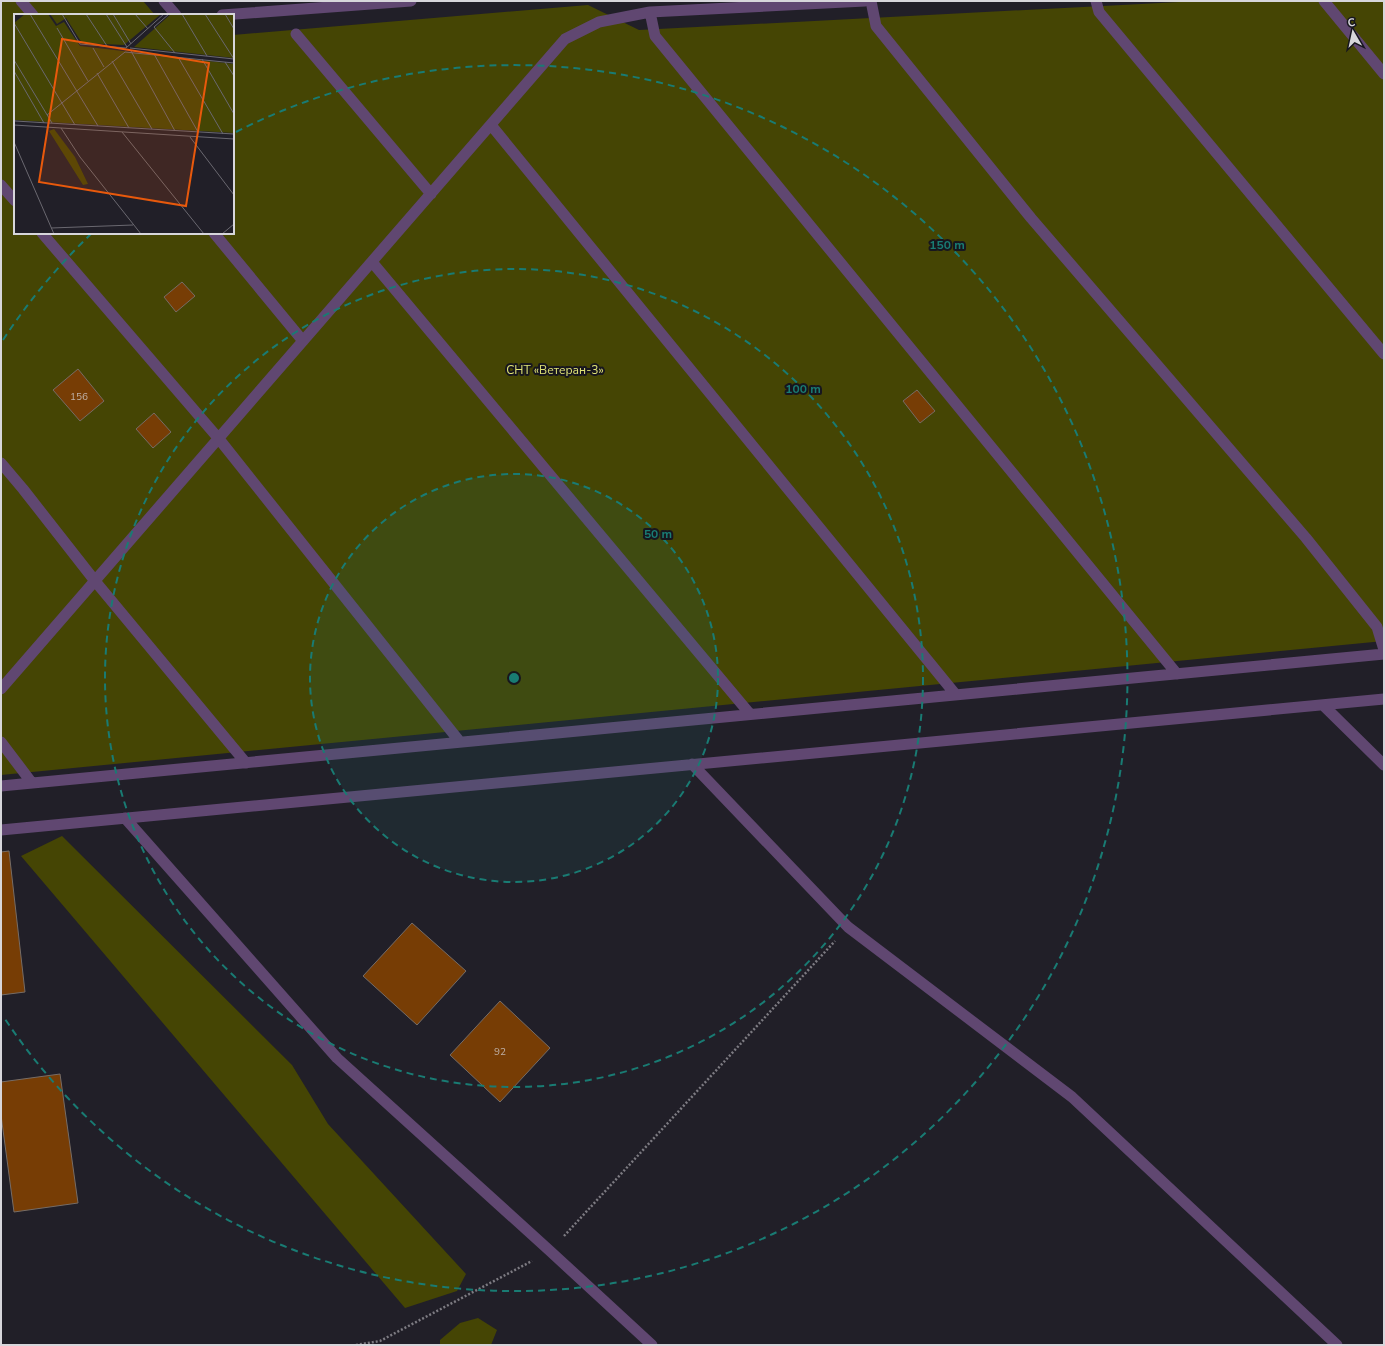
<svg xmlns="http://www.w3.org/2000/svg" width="1385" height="1346" font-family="'Nunito Sans',sans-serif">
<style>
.green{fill:#454504}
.building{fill:#773d05;stroke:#766c66}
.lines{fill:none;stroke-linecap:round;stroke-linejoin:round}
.path{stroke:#7d7b82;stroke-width:2.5;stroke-dasharray:2 2;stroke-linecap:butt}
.service{stroke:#604771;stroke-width:11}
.ring{fill:none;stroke:#197b73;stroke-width:2;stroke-dasharray:7 5}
.labels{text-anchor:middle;stroke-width:4;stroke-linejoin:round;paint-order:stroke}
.number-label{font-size:10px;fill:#bfb0a6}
.park-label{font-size:12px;fill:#e0e377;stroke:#17161e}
.inset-road{fill:none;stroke:#6a6870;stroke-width:1}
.view{fill:#e8590c;fill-opacity:0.15;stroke:#e8590c;stroke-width:2}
.inset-edge{fill:none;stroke:#d7d6db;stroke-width:2}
.centre{fill:#197b73;stroke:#17161e;stroke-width:2}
.ring-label{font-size:12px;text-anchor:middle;font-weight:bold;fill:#197b73;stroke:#17161e;stroke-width:4;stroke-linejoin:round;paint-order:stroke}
</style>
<rect width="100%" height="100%" fill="#211f28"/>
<!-- green -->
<path class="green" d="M1,1H143L155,15H15V233H233V35L588,5L639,30L1199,1H1384V641L1,775Z
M62,836L292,1065L328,1124L466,1274L457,1291L405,1308L21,856Z
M478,1318L497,1330L491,1345H440V1340L460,1323Z"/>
<!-- building -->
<path class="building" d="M182,282L195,296L176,312L164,297Z
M78,369L104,401L80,421L53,390Z
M917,390L935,411L920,423L903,401Z
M154,413L171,432L153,448L136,429Z
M9,851L25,992L1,995V852Z
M412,923L466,971L417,1025L363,976Z
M500,1001L550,1048L500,1102L450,1055Z
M60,1074L78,1203L14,1212L1,1115V1082Z"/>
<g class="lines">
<!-- path -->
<path class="path" d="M564,1236L835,941
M356,1345L380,1341L532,1261"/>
<!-- service -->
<path class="service" d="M21,1L33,15
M164,1L176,15
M871,1L876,26L1031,218L1306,538L1377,627L1384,650
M1096,1L1099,12L1384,354
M1324,1L1384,74
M650,12L655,36L1177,674
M222,15L411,1
M296,34L431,194
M491,125L956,695
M1,185L15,201
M42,233L219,439L460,742
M214,233L303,341
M372,262L750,714
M1,463L23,489L95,581L246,763
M1,689L565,39L599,22L650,12L865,1
M1323,705L1384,765
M1,742L32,783
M692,764L848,927L1072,1097L1337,1345
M1,786L1384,654
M125,818L337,1058L550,1251L652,1345
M1,830L1384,699"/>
</g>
<!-- distance rings -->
<circle cx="514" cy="678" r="204" fill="#197b73" fill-opacity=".12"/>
<g class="ring">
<circle cx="514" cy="678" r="204"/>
<circle cx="514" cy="678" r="409"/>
<path d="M3 340A613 613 0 0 1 92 233M236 132A613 613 0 1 1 3 1016"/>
</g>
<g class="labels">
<!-- number labels -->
<g class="number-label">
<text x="79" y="400">156</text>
<text x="500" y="1055">92</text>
</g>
<!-- park labels -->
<g class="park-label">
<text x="555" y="374">СНТ «Ветеран-3»</text>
</g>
</g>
<!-- overview -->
<g transform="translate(14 14)">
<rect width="220" height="220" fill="#211f28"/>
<path d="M11,0H34L42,12L50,8L66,32L220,50V119L0,106V9ZM36,0H147L110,31L68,29L52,4L43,10ZM157,0H220V44L120,33ZM40,115L61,143L74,170L69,171L35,117Z" fill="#454504"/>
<path class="inset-road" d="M16,0L84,112M48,0L66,30L112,34L150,0M72,0L93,32M92,0L113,33M99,0L117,30M121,0L134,15M168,0L193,42M191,0L220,45M211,0L220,15M0,9L61,111M140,13L155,0M140,13L161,39M43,14L74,67M79,34L90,53M116,34L220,45M117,37L161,117M140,40L184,118M164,43L209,120M188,45L220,100M0,46L38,109M98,47L138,115M211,48L220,62M0,57L30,109M83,59L115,114M33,101L111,38L220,49M0,105L1,107L220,120M0,111L220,125M47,114L66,143L127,220M108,118L190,220M176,123L220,181M0,128L40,220M37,214L119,211M208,220L220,210"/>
<path class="view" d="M48,25L195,49L172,192L25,168Z"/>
<rect width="220" height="220" class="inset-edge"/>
</g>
<circle cx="514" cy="678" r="6" class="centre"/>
<g class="ring-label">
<text x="947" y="249">150 m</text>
<text x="803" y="393">100 m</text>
<text x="658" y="538">50 m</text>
</g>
<!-- border -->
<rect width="1385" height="1346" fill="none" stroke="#d7d6db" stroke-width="4"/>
<!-- north arrow -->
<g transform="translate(1353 32) rotate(351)" stroke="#17161e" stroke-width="3" paint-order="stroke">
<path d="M0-3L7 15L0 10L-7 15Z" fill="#d7d6db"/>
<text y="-6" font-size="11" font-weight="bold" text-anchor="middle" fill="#d7d6db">С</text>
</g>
</svg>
